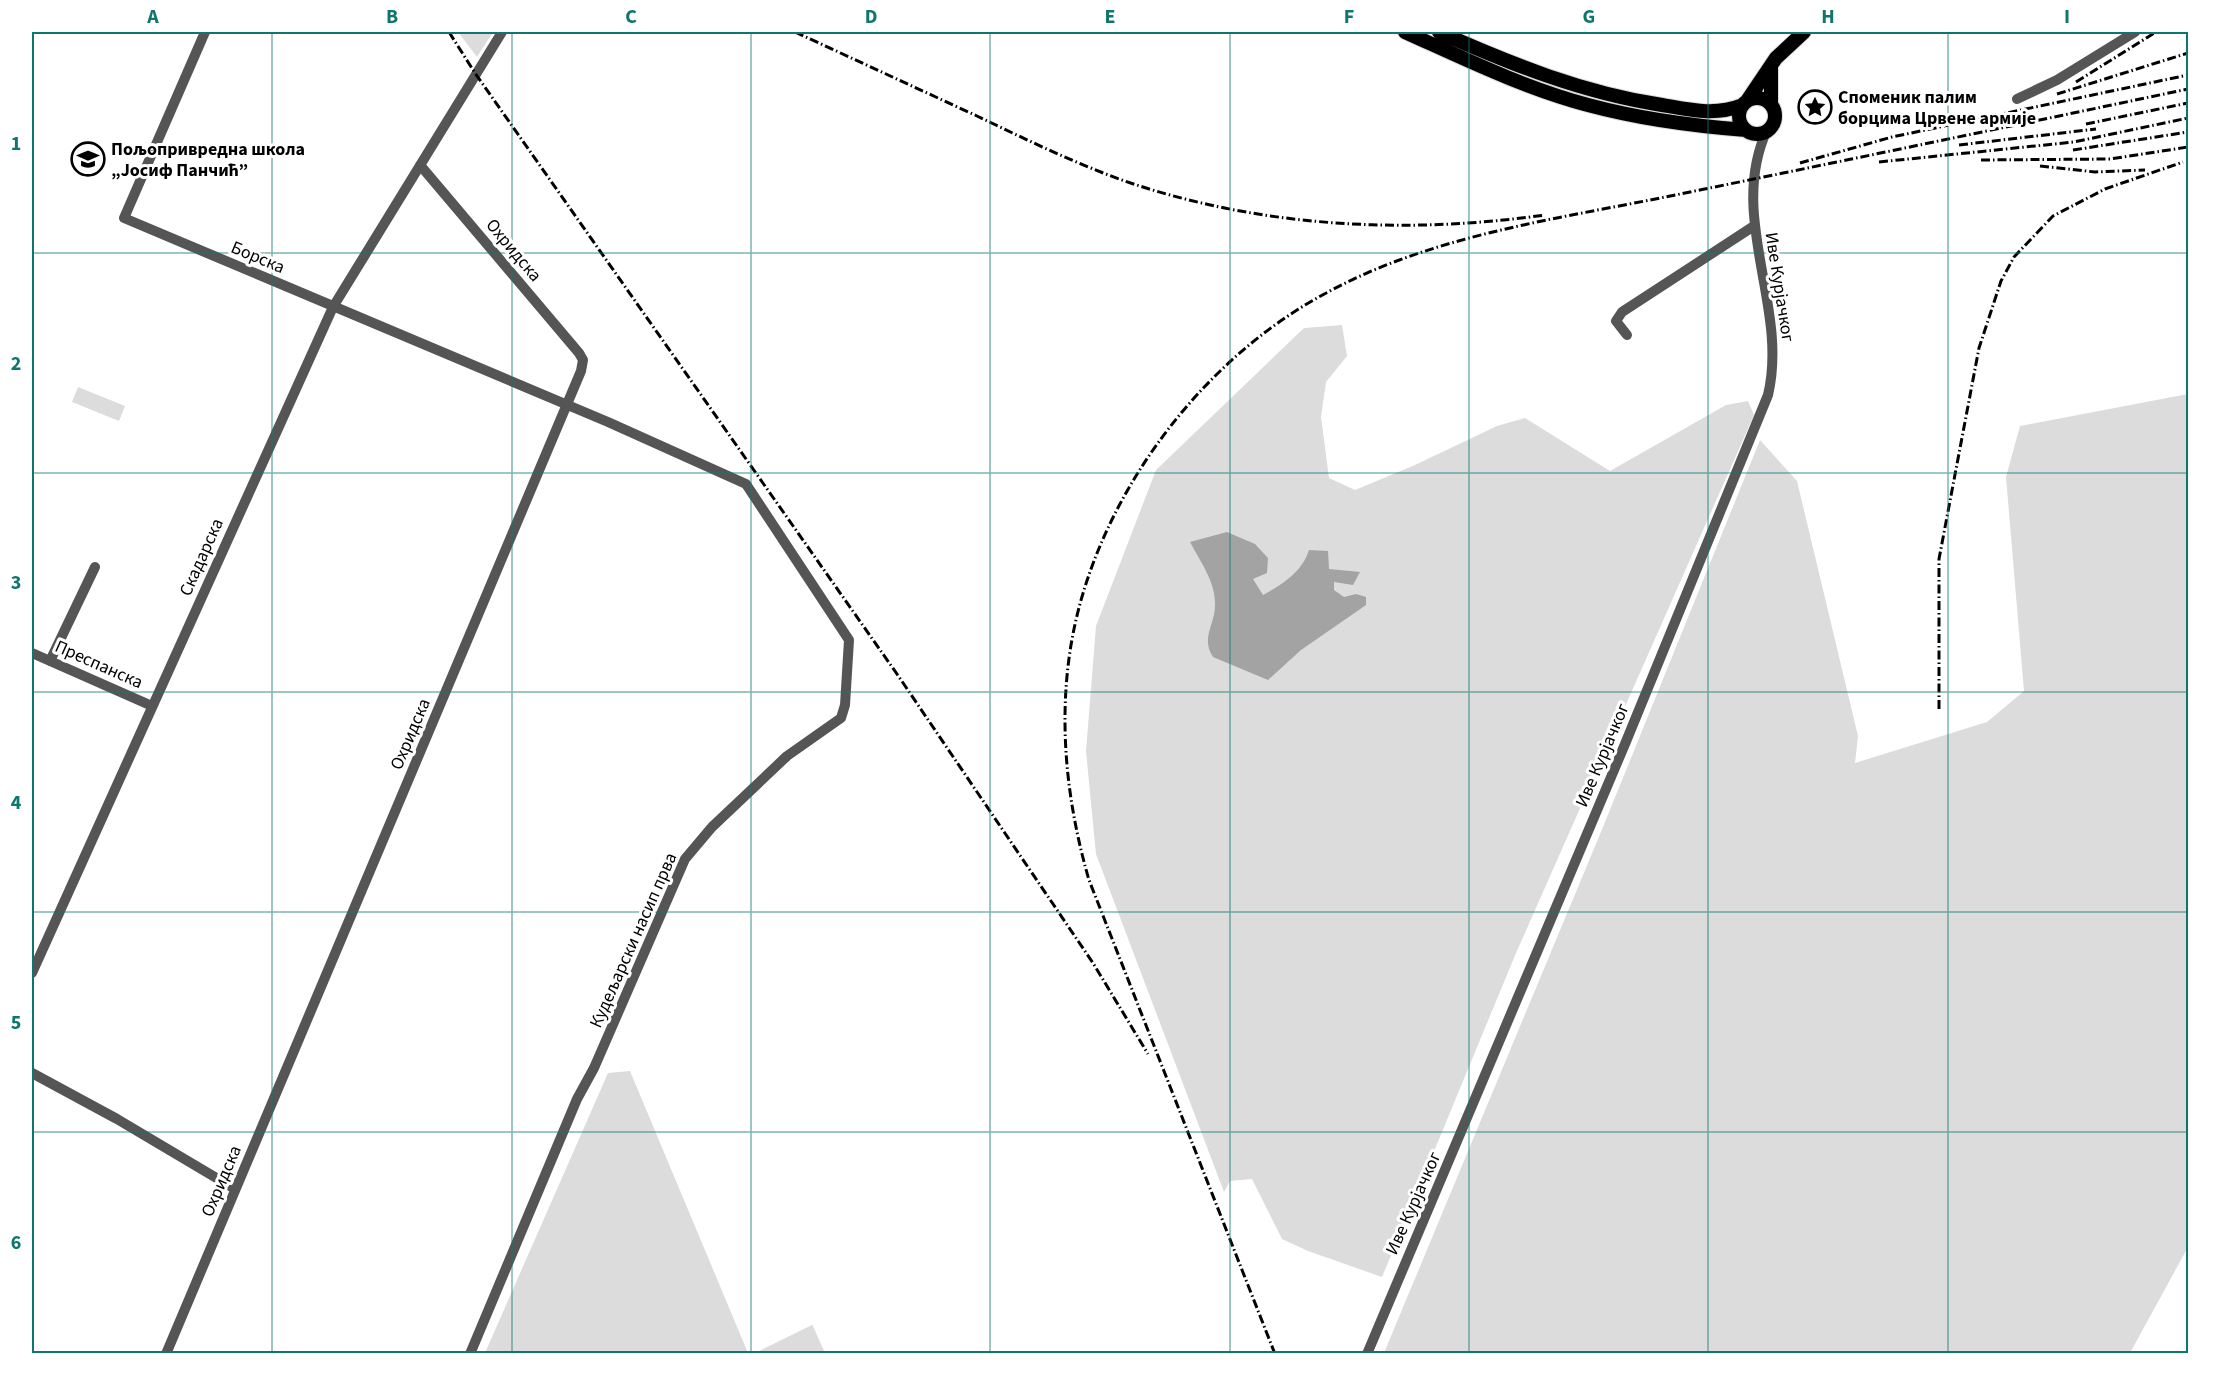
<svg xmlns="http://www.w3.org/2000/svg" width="2220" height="1385" font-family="'Source Sans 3',sans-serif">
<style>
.green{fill:#dcdcdc}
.water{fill:#a3a3a3}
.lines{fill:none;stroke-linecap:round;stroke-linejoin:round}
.major-casing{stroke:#dbdbdb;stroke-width:16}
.minor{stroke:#555;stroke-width:10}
.major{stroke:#000;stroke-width:14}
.rail{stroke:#000;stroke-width:3;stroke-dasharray:9 3 1.5 3;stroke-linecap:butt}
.grid{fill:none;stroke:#0f766e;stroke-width:1.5;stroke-opacity:0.55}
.labels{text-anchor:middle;stroke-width:6;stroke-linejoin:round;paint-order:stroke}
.poi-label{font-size:18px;font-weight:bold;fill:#000;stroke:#fff;text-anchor:start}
.street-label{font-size:18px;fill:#000;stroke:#fff}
.neatline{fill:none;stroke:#0f766e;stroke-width:2}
.grid-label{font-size:20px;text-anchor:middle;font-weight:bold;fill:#0f766e}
</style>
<rect width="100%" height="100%" fill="#fff"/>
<!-- green -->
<path class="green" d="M458,32H493L477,57Z
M1342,325L1347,356L1326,382L1321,417L1329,478L1355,490L1415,465L1497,426L1525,418L1610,471L1726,405L1748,401L1754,415L1516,953L1382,1277L1308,1251L1282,1239L1252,1179L1230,1181L1224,1192L1096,854L1086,751L1096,626L1156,470L1304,328Z
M78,387L125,406L119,421L72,402Z
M2188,394V1247L2130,1353H1384L1603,827L1760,440L1797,481L1858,736L1855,763L1987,722L2024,691L2006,477L2020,426Z
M630,1071L748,1353H485L608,1073Z
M812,1324L825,1353H755L812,1325Z"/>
<!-- water -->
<path class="water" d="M1227,532L1255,544L1268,558L1267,573L1253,579L1263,595C1283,584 1302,572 1309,550L1328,551L1329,569L1360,572L1353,585L1334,582V590L1344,597L1356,594L1366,597V605L1301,650L1268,680L1213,657C1200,637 1216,624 1215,603C1215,581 1200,561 1190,542Z"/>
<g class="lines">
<!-- major casing -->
<g class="major-casing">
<path id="major" d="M1405,32C1465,59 1524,88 1588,105C1640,119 1693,126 1746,130
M1439,32C1511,64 1583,93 1662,105C1691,110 1715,116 1743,105
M1771,66V104
M1739 116a18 18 0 1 1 36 0a18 18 0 1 1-36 0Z
M1747,101L1776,58L1804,32"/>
</g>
<!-- minor -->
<path class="minor" d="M205,32L124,218L608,422L746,484L849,640L845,705L841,718L787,756L712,827L685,859L594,1068L577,1099L470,1354
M2017,99L2057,80L2135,32
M1627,335L1616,321L1622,312L1754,226
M32,653L152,706
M50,661L95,567
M32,973L333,307L502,32
M32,1073L117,1119L235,1189
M166,1354L581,371L583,360L579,353L420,165
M1367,1354L1625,744L1768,395C1789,307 1727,217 1767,130"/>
<!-- major -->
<use href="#major" class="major"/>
<!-- rail -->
<path class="rail" d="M449,32L475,73L897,674L1093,963L1148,1054
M795,32C856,60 916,88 977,116C1023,138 1070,161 1119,179C1255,227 1403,235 1545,215
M2076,82L2156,32
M2057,94L2188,53
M2086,124L2188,103
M1959,145L2096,129
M2073,150L2188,132
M1981,160L2110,159L2188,147
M1879,162L2074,142L2188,118
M1800,163L1892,137L2188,75
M2040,166L2095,172L2145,170
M1939,709V559L1979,348L2001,281L2014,257L2053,216L2105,189L2183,162
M1275,1354L1089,880C1067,804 1058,724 1071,645C1095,501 1199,360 1328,292C1437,233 1565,218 1685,193C1853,159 2021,124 2188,89"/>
</g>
<!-- grid -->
<path class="grid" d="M272,32V1354M512,32V1354M751,32V1354M990,32V1354M1230,32V1354M1469,32V1354M1708,32V1354M1948,32V1354M32,253H2188M32,473H2188M32,692H2188M32,912H2188M32,1132H2188"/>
<!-- icons -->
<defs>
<g id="sight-ring" transform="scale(1.725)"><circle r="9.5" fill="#fff" stroke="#000" stroke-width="1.5"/><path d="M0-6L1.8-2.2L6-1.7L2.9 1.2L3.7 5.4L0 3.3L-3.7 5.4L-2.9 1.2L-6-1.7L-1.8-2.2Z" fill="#000"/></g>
<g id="school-ring" transform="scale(1.725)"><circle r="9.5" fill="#fff" stroke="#000" stroke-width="1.5"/><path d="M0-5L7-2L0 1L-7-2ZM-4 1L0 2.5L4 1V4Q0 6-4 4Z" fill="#000"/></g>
</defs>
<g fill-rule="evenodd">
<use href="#sight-ring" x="1815" y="107"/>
<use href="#school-ring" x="88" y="159"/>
</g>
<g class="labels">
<!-- poi labels -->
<g class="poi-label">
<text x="1838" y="103">Споменик палим<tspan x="1838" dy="21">борцима Црвене армије</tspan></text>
<text x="111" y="155">Пољопривредна школа<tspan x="111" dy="21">„Јосиф Панчић”</tspan></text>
</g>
<!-- street labels -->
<g class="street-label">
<text transform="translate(514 250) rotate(50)" y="6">Охридска</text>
<text transform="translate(258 257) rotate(23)" y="6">Борска</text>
<text transform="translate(1780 287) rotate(81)" y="6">Иве Курјачког</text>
<text transform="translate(201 557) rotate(-66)" y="6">Скадарска</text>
<text transform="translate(99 664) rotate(24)" y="6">Преспанска</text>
<text transform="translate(410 734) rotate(-67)" y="6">Охридска</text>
<text transform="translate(1602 755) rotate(-67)" y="6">Иве Курјачког</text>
<text transform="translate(633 940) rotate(-66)" y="6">Кудељарски насип прва</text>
<text transform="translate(221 1181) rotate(-67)" y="6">Охридска</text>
<text transform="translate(1413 1203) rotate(-66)" y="6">Иве Курјачког</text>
</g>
</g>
<!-- border -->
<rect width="2220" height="1385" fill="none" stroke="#ffffff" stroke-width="66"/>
<rect x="33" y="33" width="2154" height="1319" class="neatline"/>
<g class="grid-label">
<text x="153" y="23">A</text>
<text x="392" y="23">B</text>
<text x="631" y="23">C</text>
<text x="871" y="23">D</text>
<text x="1110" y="23">E</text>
<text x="1349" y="23">F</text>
<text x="1589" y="23">G</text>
<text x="1828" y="23">H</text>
<text x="2067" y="23">I</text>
<text x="16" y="150">1</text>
<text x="16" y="370">2</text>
<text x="16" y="589">3</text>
<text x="16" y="809">4</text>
<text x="16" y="1029">5</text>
<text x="16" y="1249">6</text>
</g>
</svg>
